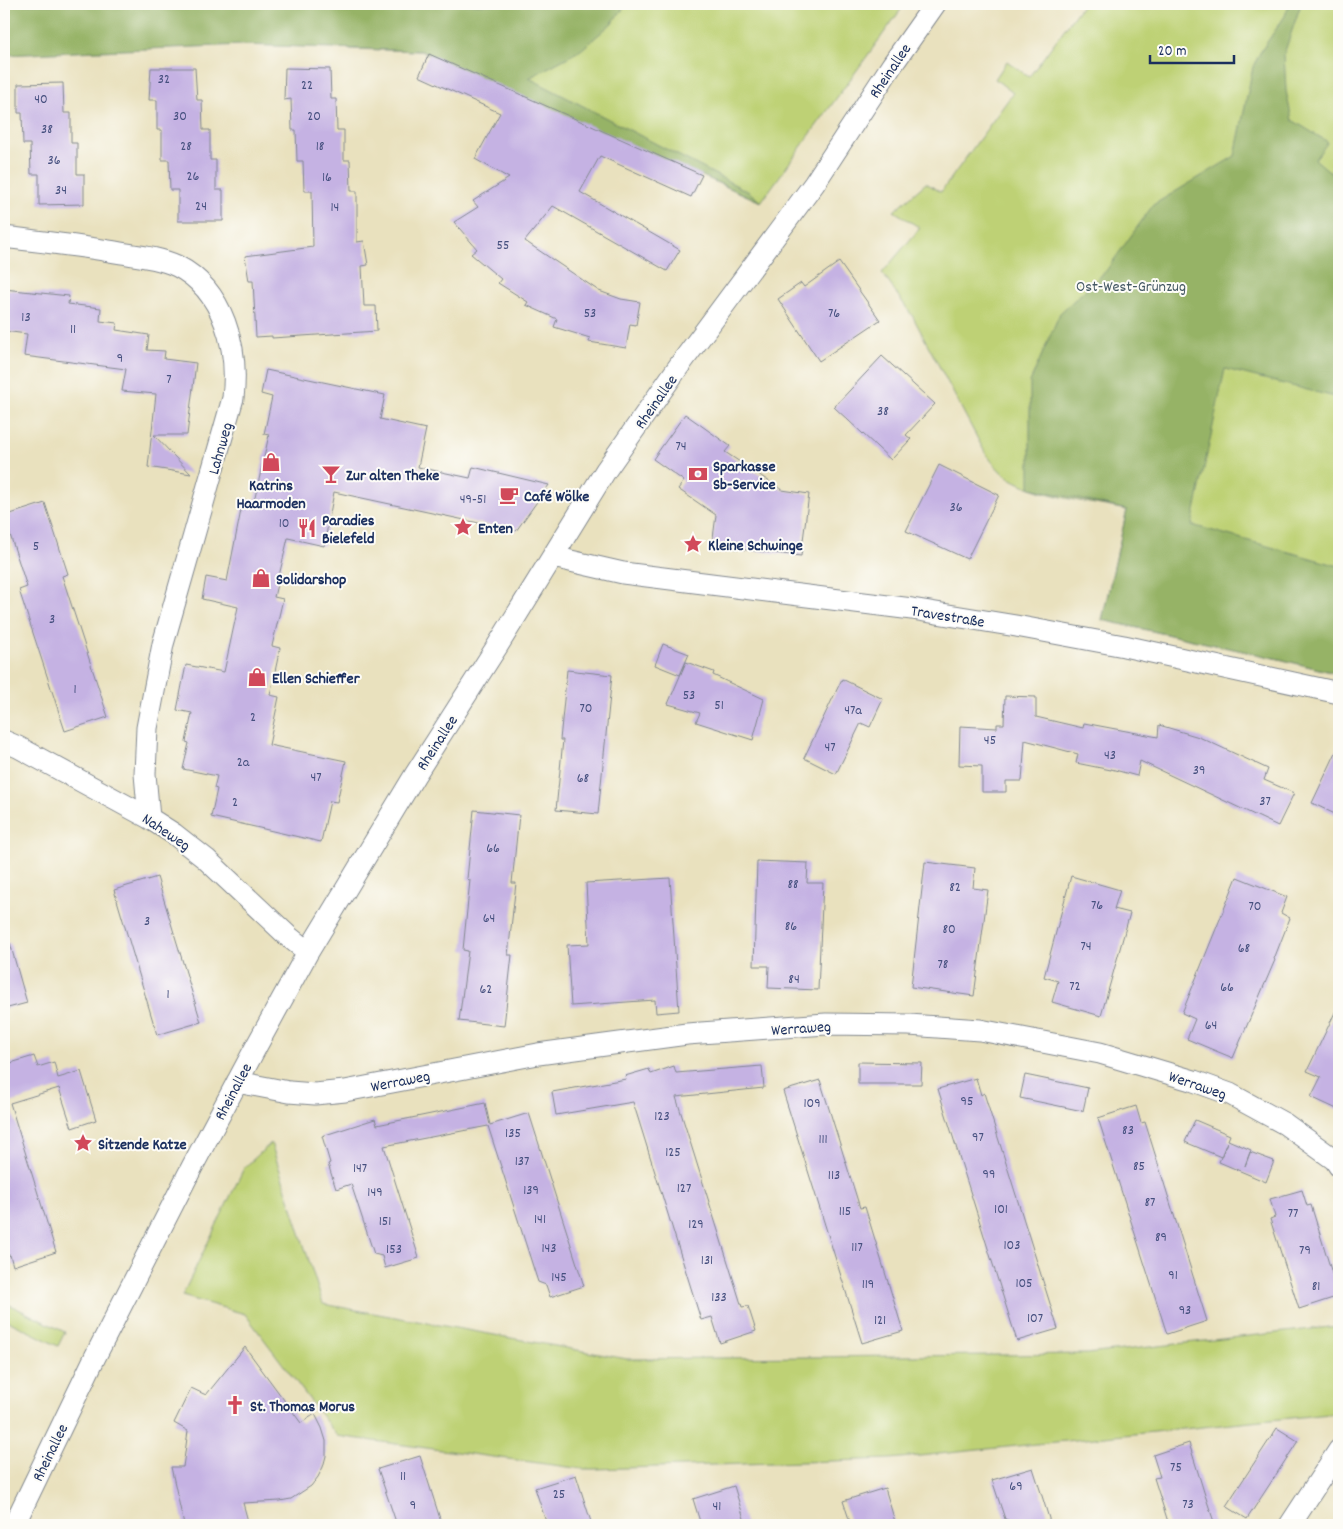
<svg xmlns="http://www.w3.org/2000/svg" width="1343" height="1529" font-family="Dekko,sans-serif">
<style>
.green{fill:#bed175;stroke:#6c806a}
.forest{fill:#96b366;stroke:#587162}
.building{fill:#c5b2e3}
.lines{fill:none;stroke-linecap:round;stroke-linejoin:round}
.street-casing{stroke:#82888e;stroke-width:23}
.street{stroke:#fff;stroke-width:21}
.labels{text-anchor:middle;stroke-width:4;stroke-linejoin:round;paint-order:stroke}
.number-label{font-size:14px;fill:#46507f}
.street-label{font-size:16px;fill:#1b2f5e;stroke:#fdfcf7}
.park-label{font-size:16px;fill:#445864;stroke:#fdfcf7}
.poi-label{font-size:16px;font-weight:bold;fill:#1b2f5e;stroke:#fdfcf7;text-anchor:start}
</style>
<rect width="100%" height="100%" fill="#fdfcf7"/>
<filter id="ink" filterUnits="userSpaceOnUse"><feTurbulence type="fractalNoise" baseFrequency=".02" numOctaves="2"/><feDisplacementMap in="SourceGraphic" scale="10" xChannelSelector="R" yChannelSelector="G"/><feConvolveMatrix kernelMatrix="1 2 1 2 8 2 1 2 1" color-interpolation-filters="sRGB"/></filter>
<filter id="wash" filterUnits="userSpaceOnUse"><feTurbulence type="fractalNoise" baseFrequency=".0096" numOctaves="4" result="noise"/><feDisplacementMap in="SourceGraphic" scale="20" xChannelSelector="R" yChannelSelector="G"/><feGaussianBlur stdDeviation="1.12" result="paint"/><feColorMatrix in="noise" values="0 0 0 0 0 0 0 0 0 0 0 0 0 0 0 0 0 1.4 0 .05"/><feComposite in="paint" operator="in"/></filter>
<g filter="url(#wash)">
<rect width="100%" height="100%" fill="#e9e1be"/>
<!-- green -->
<path class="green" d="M362,4H905L761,202L421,51L349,49Z
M1083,4H1339V674L1279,659L1102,620L1127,510C1092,503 1031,495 1004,474C995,467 988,457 982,447L913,317L882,273L920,228L894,211L926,183L941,192L1013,93L995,79L1007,61L1029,77Z
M271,1143L323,1304L627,1359L1087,1354L1339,1326V1413L890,1459L596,1469H583L337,1436L245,1314L182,1296L244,1168Z
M4,1302L65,1332L58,1346L4,1319Z"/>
<!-- forest -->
<path class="forest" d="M4,4H627L612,23L581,50L529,78L749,192L761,202L421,51L243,45L4,55Z
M1289,4H1301L1284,54L1286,91L1292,120L1328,142L1315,159L1336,177L1339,174V398L1225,369L1192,525L1339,566V674L1279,659L1102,620L1127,510L1030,488V382L1060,313L1106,271L1153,205L1235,156L1253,67L1261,51L1285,16Z"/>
<g id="blocks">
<!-- building -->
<path class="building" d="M429,54L702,175L691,197L600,156L580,192L680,250L667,271L553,206L525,241L599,291L621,299L640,302L636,325L630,324L626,348L589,342L590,338L554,327L557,319L526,305L528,302L498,283L501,279L471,254L477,249L454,222L478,207L473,201L509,178L475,159L500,113L419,76Z
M151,68H195L197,100H202L203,130H210V160H216V190H223V221H178V190H170L169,160H162V130H157V100H149Z
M285,68L330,69L331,99H336L337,130H344V160H350L351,191H357V242L364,241L368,265L362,266L364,306H376L377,331L272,338V336L256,337L253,281H249L245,256L313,247L312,191H304L303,161H297L296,130H292L291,99L284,100Z
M63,83L64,113H71V143H77V174H84V204L39,205V174H31L30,144H23L22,113H18V84Z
M839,262L880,320L819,361L778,299L801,283L804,287Z
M4,289L69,296L68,304L101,308L100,321L117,323L116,330L149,335L147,350L165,351L164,359L196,363L187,435H154L191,474L148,467L156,394L122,391L126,369L24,356L27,334L4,331Z
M882,356L935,404L906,435L911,439L891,460L834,407Z
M266,370L385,395L380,419L426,429L418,467L470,478L473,467L549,485L516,531L334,492L324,546L288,538L274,597L283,599L272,646L280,648L270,695L279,697L269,745L346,761L337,802L330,801L321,842L211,817L217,789L214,788L217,776L183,769L189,743L186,742L192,713L177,710L186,665L224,672L238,607L202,599L206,577L227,581L243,500L254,502L269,435L264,434L272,397L261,394Z
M685,414L730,446L725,452L782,490L809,494L801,556L712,546L716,515L678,489L684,481L653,459Z
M939,465L999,495L967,559L906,531Z
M45,503L68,574L62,576L108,717L65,731L19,590L27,587L4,516Z
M663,644L689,654L680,675L655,665Z
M686,662L714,672L713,675L764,699L753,740L696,722L700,713L668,704Z
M567,670L612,675L598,814L556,810L563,740H560Z
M842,679L883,699L870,727L861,723L836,774L804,758Z
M1005,696L1036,697V717L1083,728L1084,723L1158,737L1159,725L1199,737L1268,769L1264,780L1294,793L1278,826L1140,761L1137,776L1111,769V770L1076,763L1078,754L1025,740L1022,781H1006V792H982V766L959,765L960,726L997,728V724H1004Z
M1339,746V816L1312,803Z
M474,810L519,815L512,883H516L508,955H512L504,1026L459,1021L468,951L463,950L470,880L467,879Z
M757,861L808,863L807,883H823L818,990L768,988L769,966H754Z
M925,862L975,868L973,888L988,890L974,996L911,987Z
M1071,876L1120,890L1114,909L1130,913L1101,1016L1052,1002L1058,981L1044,977Z
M157,877L201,1022L157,1035L114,890Z
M1237,877L1287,897L1281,913L1290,918L1274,959L1275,960L1233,1058L1187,1039L1195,1019L1182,1013Z
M670,878L679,1011L656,1013L655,1000L571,1006L567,945L589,944L586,883Z
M10,943L27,1003L4,1009V944Z
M1339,1004V1110L1311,1097L1321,1077L1307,1071Z
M34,1056L38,1067L54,1062L58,1078L81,1071L96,1120L72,1128L59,1088L10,1103L56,1252L13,1266L10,1255L4,1257V1065Z
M858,1062L922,1063L921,1084H858Z
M674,1066L676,1073L762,1066L764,1088L676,1097L742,1307L748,1306L756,1331L720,1343L712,1317L701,1320L633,1102L556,1115L552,1092L626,1079L625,1076L649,1069L651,1074Z
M1025,1075L1088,1088L1083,1111L1020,1098Z
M976,1078L981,1095L984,1093L1058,1329L1017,1341L938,1089Z
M820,1080L860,1208L865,1207L903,1331L862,1343L783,1091Z
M485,1103L490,1125L529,1113L584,1286L550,1297L546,1285L538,1282L488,1126L384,1146L419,1258L385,1268L382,1256L374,1254L351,1184L336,1189L328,1164L330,1163L322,1136L375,1119L377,1125Z
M1136,1106L1141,1123L1145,1122L1207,1321L1167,1334L1098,1118Z
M1195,1120L1230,1135L1228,1140L1251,1150L1245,1166L1250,1152L1274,1161L1266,1182L1219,1162L1227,1142L1221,1157L1185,1142Z
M1302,1190L1307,1206L1311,1205L1339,1296L1299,1309L1270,1219L1275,1217L1270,1199Z
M245,1347L301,1423L315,1414L322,1428L326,1441V1456L323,1467L318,1477L311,1486L291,1499L280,1501L243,1503L249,1525H184L171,1467H183L188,1431L174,1423L191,1388L206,1395Z
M1277,1428L1298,1441L1247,1519L1226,1506Z
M1189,1443L1204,1492L1215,1525H1169L1154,1478L1160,1477L1153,1455Z
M420,1456L442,1525H397L378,1469Z
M1033,1468L1043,1499L1051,1525H1020L1005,1519L992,1480Z
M576,1475L592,1525H547L535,1488Z
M734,1486L746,1525H701L693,1499Z
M885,1488L896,1525H851L843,1501Z"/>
</g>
</g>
<g filter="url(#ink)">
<use href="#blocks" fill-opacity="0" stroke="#82888e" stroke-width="1"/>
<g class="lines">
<!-- street casing -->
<g class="street-casing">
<path id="street" d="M4,237C43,242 82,246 121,253C140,256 160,258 177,266C224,290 239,349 233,398L163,644L147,728L145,774L149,818
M553,557L623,573L912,609L1016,626L1124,646L1339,693
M4,741L18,747L149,818L174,834L206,859L289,937L308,952
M237,1082L289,1092L315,1094L345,1091L538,1054L687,1034L826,1024L909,1025L980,1030L1100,1053L1194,1081L1230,1094L1285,1124L1335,1160L1339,1166
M14,1525L95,1357L192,1167L257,1045L308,952L415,775L498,645L606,470L679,366L814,184L892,65L935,4
M1290,1525L1339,1450"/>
</g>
<!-- street -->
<use href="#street" class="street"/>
</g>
</g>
<!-- icons -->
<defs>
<g id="shop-bare" transform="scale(1.5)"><path d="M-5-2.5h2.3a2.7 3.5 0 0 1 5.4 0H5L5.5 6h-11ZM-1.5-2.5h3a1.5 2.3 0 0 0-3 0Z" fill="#d1495b" stroke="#fdfcf7" stroke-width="2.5" paint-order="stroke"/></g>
<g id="bar-bare" transform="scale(1.5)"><path d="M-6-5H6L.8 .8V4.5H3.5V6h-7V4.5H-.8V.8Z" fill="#d1495b" stroke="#fdfcf7" stroke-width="2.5" paint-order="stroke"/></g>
<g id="bank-bare" transform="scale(1.5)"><path d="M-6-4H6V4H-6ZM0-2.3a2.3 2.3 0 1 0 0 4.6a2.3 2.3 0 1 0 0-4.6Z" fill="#d1495b" stroke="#fdfcf7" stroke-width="2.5" paint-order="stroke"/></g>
<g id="cafe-bare" transform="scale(1.5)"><path d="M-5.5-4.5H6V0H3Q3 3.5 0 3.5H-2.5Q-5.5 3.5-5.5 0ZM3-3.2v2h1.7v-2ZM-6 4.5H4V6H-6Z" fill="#d1495b" stroke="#fdfcf7" stroke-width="2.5" paint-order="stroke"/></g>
<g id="sight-bare" transform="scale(1.5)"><path d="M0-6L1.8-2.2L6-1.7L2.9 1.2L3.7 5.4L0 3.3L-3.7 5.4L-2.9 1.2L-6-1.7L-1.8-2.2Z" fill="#d1495b" stroke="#fdfcf7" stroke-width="2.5" paint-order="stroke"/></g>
<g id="restaurant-bare" transform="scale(1.5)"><path d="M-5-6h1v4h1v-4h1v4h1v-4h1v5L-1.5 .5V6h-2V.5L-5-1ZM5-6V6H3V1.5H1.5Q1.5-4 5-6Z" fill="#d1495b" stroke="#fdfcf7" stroke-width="2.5" paint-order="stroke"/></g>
<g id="church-bare" transform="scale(1.5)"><path d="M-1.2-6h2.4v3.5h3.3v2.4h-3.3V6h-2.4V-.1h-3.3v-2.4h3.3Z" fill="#d1495b" stroke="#fdfcf7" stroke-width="2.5" paint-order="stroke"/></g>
</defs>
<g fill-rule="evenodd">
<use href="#shop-bare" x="271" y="462"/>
<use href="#bar-bare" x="331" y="474"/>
<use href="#bank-bare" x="698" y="474"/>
<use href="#cafe-bare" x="509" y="495"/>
<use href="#sight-bare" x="463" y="527"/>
<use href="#restaurant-bare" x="307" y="528"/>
<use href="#sight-bare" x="693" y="544"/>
<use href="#shop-bare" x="261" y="578"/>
<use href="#shop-bare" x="257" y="677"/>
<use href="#sight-bare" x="83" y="1143"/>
<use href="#church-bare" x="235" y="1405"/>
</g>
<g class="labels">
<!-- number labels -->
<g class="number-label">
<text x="164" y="83">32</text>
<text x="307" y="89">22</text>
<text x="41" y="103">40</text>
<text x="180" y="120">30</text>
<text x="314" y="120">20</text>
<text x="47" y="133">38</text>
<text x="186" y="150">28</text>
<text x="320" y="150">18</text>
<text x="54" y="164">36</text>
<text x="193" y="180">26</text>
<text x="327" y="181">16</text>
<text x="61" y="194">34</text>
<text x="201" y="210">24</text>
<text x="335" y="211">14</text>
<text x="503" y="249">55</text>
<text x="590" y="317">53</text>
<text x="834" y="317">76</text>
<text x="26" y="321">13</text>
<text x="73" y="333">11</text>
<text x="120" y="362">9</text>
<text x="169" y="383">7</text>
<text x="883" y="415">38</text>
<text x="681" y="450">74</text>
<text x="473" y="503">49-51</text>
<text x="956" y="511">36</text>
<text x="284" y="527">10</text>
<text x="36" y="550">5</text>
<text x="52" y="623">3</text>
<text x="75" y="693">1</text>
<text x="689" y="699">53</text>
<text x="719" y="709">51</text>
<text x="586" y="712">70</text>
<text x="853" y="714">47a</text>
<text x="253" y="721">2</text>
<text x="990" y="744">45</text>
<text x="830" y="751">47</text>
<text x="1110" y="759">43</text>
<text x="243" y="766">2a</text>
<text x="1199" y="774">39</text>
<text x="316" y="781">47</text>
<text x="583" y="782">68</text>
<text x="1265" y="805">37</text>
<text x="235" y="806">2</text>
<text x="493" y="852">66</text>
<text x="793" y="888">88</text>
<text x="955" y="891">82</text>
<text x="1097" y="909">76</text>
<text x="1255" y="910">70</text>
<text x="489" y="922">64</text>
<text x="147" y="925">3</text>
<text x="791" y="930">86</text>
<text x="949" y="933">80</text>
<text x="1086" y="950">74</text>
<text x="1244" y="952">68</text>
<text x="943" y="968">78</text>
<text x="794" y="983">84</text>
<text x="1075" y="990">72</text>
<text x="1227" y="991">66</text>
<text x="486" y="993">62</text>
<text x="168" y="998">1</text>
<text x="1211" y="1029">64</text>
<text x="967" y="1105">95</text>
<text x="812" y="1107">109</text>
<text x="662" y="1120">123</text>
<text x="1128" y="1134">83</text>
<text x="513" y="1137">135</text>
<text x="978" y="1141">97</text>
<text x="823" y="1143">111</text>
<text x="673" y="1156">125</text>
<text x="522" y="1165">137</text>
<text x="1139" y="1170">85</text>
<text x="360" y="1172">147</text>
<text x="989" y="1178">99</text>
<text x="834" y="1179">113</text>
<text x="684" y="1192">127</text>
<text x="531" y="1194">139</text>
<text x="375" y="1196">149</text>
<text x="1150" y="1206">87</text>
<text x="1001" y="1213">101</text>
<text x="845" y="1215">115</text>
<text x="1293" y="1217">77</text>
<text x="540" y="1223">141</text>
<text x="385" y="1225">151</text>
<text x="696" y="1228">129</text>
<text x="1161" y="1241">89</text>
<text x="1012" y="1249">103</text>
<text x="857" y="1251">117</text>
<text x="549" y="1252">143</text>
<text x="394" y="1253">153</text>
<text x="1305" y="1254">79</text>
<text x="707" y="1264">131</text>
<text x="1173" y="1279">91</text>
<text x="559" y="1281">145</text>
<text x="1024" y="1287">105</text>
<text x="868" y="1288">119</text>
<text x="1316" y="1290">81</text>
<text x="719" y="1301">133</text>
<text x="1185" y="1314">93</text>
<text x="1035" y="1322">107</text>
<text x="880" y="1324">121</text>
<text x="1176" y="1471">75</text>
<text x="403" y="1480">11</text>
<text x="1016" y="1490">69</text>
<text x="559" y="1498">25</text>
<text x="1188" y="1508">73</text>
<text x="413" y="1509">9</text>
<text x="717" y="1510">41</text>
</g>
<!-- street labels -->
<g class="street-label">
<text transform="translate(889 70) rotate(-56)" y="6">Rheinallee</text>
<text transform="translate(655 401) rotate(-55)" y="6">Rheinallee</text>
<text transform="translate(219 448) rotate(-74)" y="6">Lahnweg</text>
<text transform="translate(948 615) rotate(9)" y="6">Travestraße</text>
<text transform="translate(436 742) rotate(-57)" y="6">Rheinallee</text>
<text transform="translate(167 831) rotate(34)" y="6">Naheweg</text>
<text transform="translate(801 1027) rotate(-4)" y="6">Werraweg</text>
<text transform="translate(400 1080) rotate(-11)" y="6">Werraweg</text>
<text transform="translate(1198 1084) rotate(19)" y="6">Werraweg</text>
<text transform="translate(232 1091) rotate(-62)" y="6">Rheinallee</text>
<text transform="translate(49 1452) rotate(-64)" y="6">Rheinallee</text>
</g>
<!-- park labels -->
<g class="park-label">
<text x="1131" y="291">Ost-West-Grünzug</text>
</g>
<!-- poi labels -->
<g class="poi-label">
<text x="713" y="471">Sparkasse<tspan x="713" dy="18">Sb-Service</tspan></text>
<text x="346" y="480">Zur alten Theke</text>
<text x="271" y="490" text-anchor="middle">Katrins<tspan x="271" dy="18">Haarmoden</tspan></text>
<text x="524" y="501">Café Wölke</text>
<text x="322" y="525">Paradies<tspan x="322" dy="18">Bielefeld</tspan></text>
<text x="478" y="533">Enten</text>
<text x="708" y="550">Kleine Schwinge</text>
<text x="276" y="584">Solidarshop</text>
<text x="272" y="683">Ellen Schieffer</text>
<text x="98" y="1149">Sitzende Katze</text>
<text x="250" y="1411">St. Thomas Morus</text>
</g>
</g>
<!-- margin -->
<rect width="1343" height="1529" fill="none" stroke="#fdfcf7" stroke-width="20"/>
<!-- scale -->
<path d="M1150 55v8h84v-8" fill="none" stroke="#1b2f5e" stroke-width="2.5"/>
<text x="1158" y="55" font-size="15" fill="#1b2f5e" stroke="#fdfcf7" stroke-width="4" paint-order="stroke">20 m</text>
</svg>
